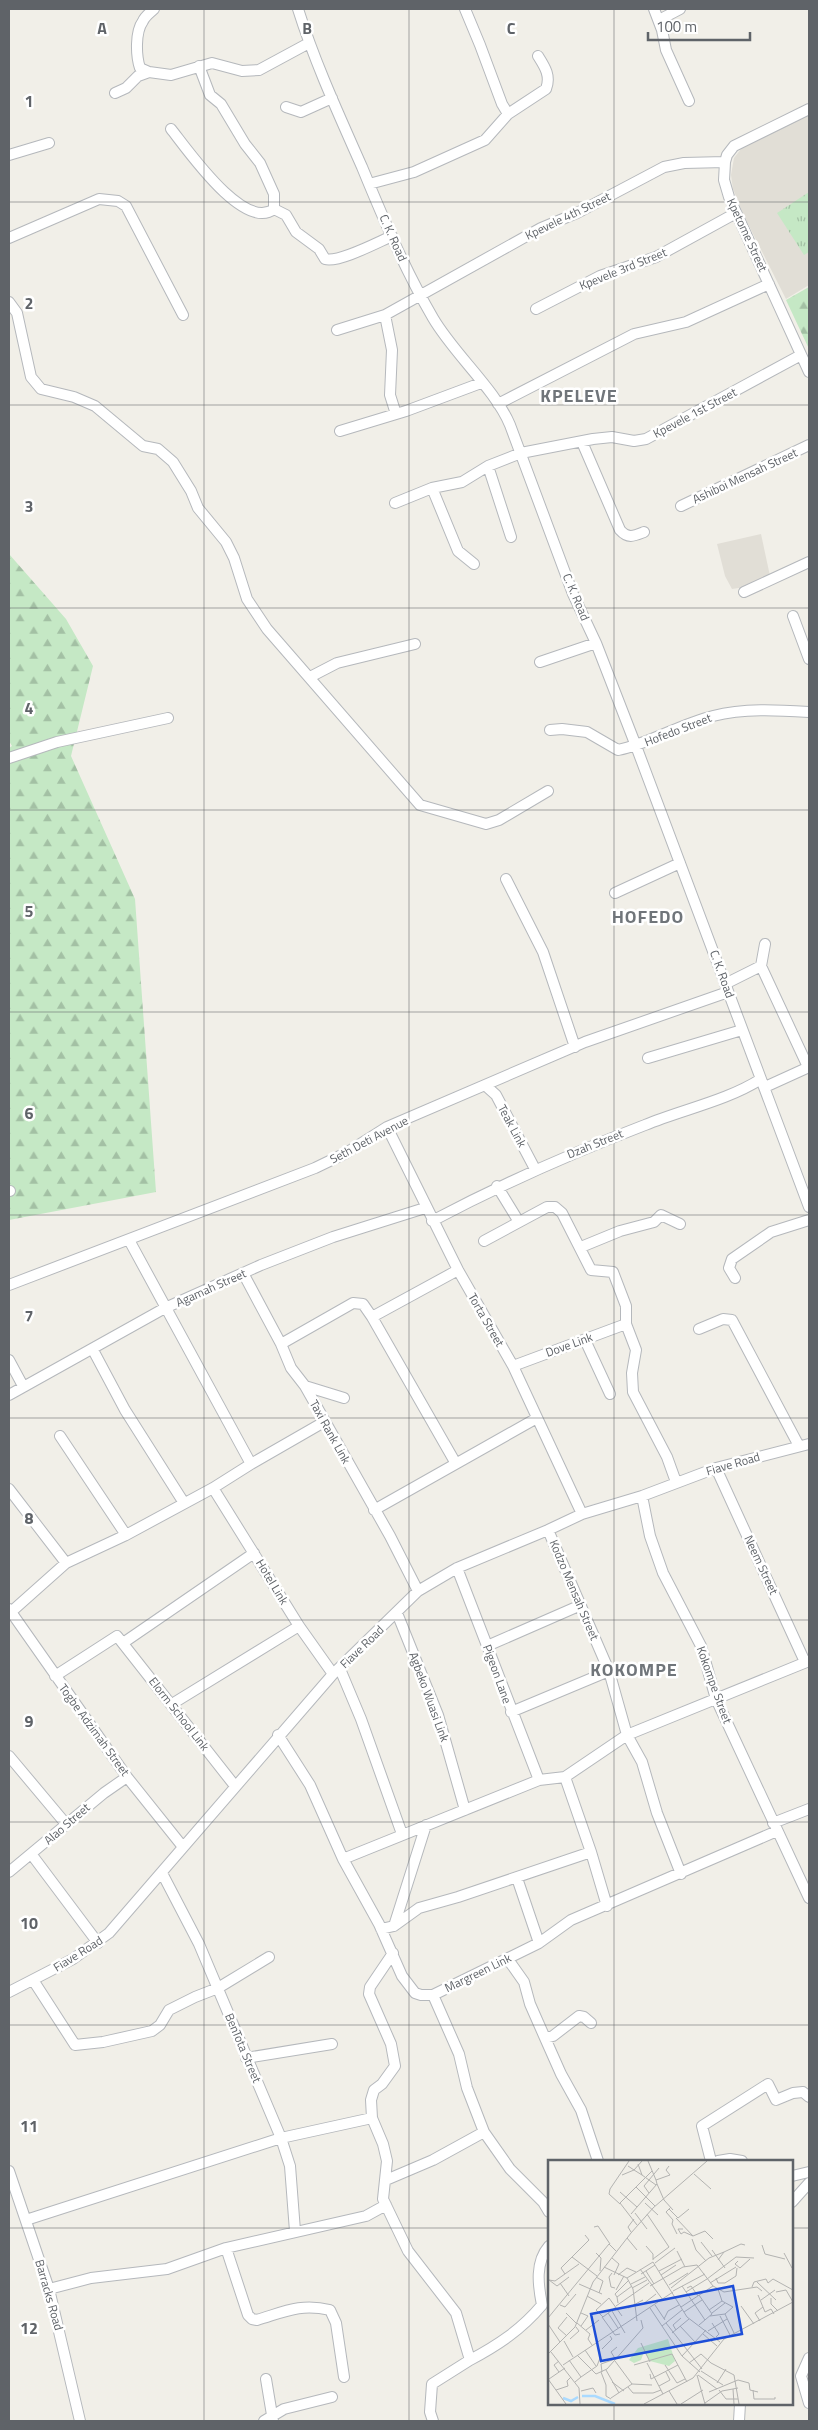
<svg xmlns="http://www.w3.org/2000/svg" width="818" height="2430" font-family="'Titillium Web',sans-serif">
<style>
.education{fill:#e1ded6}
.forest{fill:url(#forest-firs)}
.park{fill:url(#park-tufts)}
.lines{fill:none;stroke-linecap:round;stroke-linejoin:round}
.minor-casing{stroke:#b5b8bc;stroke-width:12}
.minor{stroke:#fff;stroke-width:10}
.grid{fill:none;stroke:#5f6368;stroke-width:1;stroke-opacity:0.55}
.labels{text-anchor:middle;stroke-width:5;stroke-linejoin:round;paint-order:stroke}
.street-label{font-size:12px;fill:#5f6368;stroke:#fff}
.district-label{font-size:18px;font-weight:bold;letter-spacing:1px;fill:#70757a;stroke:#fff}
.inset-river{fill:none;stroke:#aadaff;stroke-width:2.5}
.inset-road{fill:none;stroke:#b3b3b1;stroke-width:1}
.view{fill:#1d4ed8;fill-opacity:0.15;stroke:#1d4ed8;stroke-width:2.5}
.inset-edge{fill:none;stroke:#5f6368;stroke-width:2.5}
.grid-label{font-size:16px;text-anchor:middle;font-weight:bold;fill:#5f6368;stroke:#fff;stroke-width:5;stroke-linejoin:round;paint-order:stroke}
</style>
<defs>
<pattern id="forest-firs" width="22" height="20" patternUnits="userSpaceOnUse" patternTransform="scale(1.25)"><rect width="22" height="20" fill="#c5e8c5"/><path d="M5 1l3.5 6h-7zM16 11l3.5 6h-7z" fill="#a3c0a4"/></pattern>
<pattern id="park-tufts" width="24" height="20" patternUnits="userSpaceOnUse" patternTransform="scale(1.25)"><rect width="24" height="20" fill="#c5e8c5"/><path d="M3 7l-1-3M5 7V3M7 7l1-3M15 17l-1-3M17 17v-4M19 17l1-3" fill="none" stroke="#a3c0a4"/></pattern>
</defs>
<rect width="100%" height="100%" fill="#f1efe8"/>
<!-- education -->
<path class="education" d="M809,113V285L786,299L744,216L733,189L731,175L734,158L744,145Z
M761,534L770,576L745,587L732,589L725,576L717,544Z"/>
<!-- forest -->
<path class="forest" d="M809,287V349L786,300Z
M9,554L66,619L93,666L71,756L135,899L156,1192L9,1220V748L12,746L9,741Z"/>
<!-- park -->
<path class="park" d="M809,192V252L804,255L777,213Z"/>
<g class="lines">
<!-- minor casing -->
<g class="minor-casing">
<path id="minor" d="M298,9C315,63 339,115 362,167C383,218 405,270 433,318C454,354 495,389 510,425L573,594L596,643L636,746L809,1207
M465,9L480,45L502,104L508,114
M654,9L662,30L666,50L689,101
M659,20L680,9
M199,66L210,95L221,104L245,144L260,163L274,194V209L286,215L296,232L319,249L325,259C339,263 378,242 392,236
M149,72L140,68C136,56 135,32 143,21C145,16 150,13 154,9
M115,93L126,88L138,76L149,72L171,75L212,63L242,71L259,70L309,43
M286,107L301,112L332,98
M809,109L734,146L727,155L725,162L724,180L729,197L809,372
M171,129C187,149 244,232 274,209
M9,155L49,143
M369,184L414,172L485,140L508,114L546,89C551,76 545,67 538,56
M9,238L99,199L118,201L126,206L183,315
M9,302L17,313L31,377L41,389L74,397L95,406L143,446L158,449L173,462L191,491L198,508L226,542L234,558L247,599L267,629L420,805L486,824L499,820L548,791
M536,309L600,276L656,257L736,213
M337,330L385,315
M498,404L634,334L686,322L769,284
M396,414L390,395L392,350L385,315L541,228L577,213L664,167L684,163L725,162
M340,431L406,411L481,383
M582,442L620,530C628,539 634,536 644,532
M488,466L511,537
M432,488L458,551L474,564
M395,503L432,488L462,482L488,466L521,453L593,439L612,437L634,441L646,439L801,355
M681,506L809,445
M744,592L809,562
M793,616L809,659
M540,662L596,643
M310,677L337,663L415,644
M550,730L562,729L587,732L618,750C651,743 680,724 713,716C744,708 777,710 809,712
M9,758L57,742L168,718
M506,879L543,952L575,1047
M615,893L680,863
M761,966L808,1067
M725,984L761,966L765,944
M648,1058L742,1030
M486,1086L496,1095L535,1169
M765,1087L809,1067
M387,1127L458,1270L513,1366L582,1514
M497,1186L519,1222
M9,1191H10
M432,1221C502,1184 572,1153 645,1125C684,1109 726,1101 761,1079
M129,1240L251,1464
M484,1241L547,1207H555L562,1213L591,1270L613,1272L626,1306V1324L636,1350L632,1373L633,1392L667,1457L676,1482
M581,1247L620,1231L654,1222L661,1215L680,1224
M243,1273L281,1344L291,1368L305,1386L390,1536L418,1591
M735,1278L729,1268L732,1259L771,1232L809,1220
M9,1285L315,1168L346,1153L387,1127L585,1042L728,992
M372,1317L458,1270
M699,1329L723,1319L732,1320L799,1446
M585,1340L610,1394
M281,1344L353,1303L363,1304L372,1317L455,1462
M93,1350L125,1410L184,1503
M9,1360L23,1386
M513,1366L626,1324
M305,1386L344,1398
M9,1395L165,1308L261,1265L333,1237L425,1208
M60,1436L126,1535
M716,1468L805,1662
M213,1488L299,1626L333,1674
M9,1489L66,1563
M642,1496L650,1536L663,1573L701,1646L716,1699L809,1898
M374,1510L537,1418
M548,1530L609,1671L627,1735L642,1762L657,1813L681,1874
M457,1568L539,1780
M9,1609L127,1777L183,1847
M11,1612L66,1563L126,1535L213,1488L251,1464L324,1422
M397,1613L438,1715L465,1810
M123,1643L254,1553
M487,1646L581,1605
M340,1669L361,1719L402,1834
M55,1676L117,1636L235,1786
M172,1704L299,1626
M511,1712L609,1671
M278,1735L310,1785L343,1859L379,1924L402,1976L415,1993L421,1995H433L539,1943L571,1920L777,1831
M9,1756L66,1824
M565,1777L591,1852L607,1906
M773,1823L809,1809
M32,1855L98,1943
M343,1859L539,1780L565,1777L627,1735L809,1661
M9,1872L104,1793L127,1777
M162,1873L199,1944L281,2138L290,2166L295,2231
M517,1878L539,1943
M394,1926L426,1825
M381,1929L394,1926L419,1908L458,1897L591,1852
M393,1953L370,1987L369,1994L391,2044L395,2066L382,2084L374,2090L371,2100L372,2118L383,2144L387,2161L383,2199L408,2251L456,2313L470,2360C498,2345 521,2330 542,2305C538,2285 535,2262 549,2246
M507,1958L524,1982L530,2004L545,2038L561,2074L581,2110L598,2161
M33,1980L75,2045L103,2042L152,2031L160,2025L169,2010L195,1997L218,1988L269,1957
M9,1992L73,1959L109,1933L333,1674L418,1591L457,1568L548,1530L582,1514L642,1496L716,1468L809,1444
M433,1995L459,2054L467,2088L484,2132L510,2169L543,2202L549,2212
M545,2038L553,2036L579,2016L584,2017L591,2023
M246,2058L332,2044
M711,2161L702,2126L768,2084L776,2100L793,2093L803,2092L809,2097
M718,2161L730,2159L742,2161
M9,2171L49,2289L80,2421
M792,2176L809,2172
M386,2180L433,2160L484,2132
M792,2202L809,2183
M26,2220L281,2138L372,2118
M226,2248L248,2315L252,2319L257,2320C284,2312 300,2303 330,2310L336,2323L344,2377
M49,2289L91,2278L167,2269L226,2248L366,2216L386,2205
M809,2358L801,2376L809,2403
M266,2379L273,2421
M264,2421L284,2409L332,2397
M433,2421L430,2412L432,2384L470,2360
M739,2421L740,2404"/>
</g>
<!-- minor -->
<use href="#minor" class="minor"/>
</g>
<!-- grid -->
<path class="grid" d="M204,9V2421M409,9V2421M614,9V2161M9,202H809M9,405H809M9,608H809M9,810H809M9,1012H809M9,1215H809M9,1418H809M9,1620H809M9,1822H809M9,2025H809M9,2228H549M792,2228H809M614,2404V2421"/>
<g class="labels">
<!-- street labels -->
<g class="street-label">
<text transform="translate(568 216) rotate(-26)" y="4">Kpevele 4th Street</text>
<text transform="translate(747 235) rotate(65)" y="4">Kpetome Street</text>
<text transform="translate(393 238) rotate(66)" y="4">C. K. Road</text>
<text transform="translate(623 269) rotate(-22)" y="4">Kpevele 3rd Street</text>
<text transform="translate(695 413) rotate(-28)" y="4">Kpevele 1st Street</text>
<text transform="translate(745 476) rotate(-25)" y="4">Ashiboi Mensah Street</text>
<text transform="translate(576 597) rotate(67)" y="4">C. K. Road</text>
<text transform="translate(678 730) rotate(-21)" y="4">Hofedo Street</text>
<text transform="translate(722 974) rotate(70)" y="4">C. K. Road</text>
<text transform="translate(512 1126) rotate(62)" y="4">Teak Link</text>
<text transform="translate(369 1140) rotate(-28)" y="4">Seth Deti Avenue</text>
<text transform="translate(595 1144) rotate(-22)" y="4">Dzah Street</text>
<text transform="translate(211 1288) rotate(-24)" y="4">Agamah Street</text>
<text transform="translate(486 1320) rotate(60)" y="4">Torta Street</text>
<text transform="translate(569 1345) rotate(-20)" y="4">Dove Link</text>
<text transform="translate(330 1432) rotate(61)" y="4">Taxi Rank Link</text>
<text transform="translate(733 1464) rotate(-16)" y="4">Fiave Road</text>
<text transform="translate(761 1565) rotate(65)" y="4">Neem Street</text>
<text transform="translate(272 1582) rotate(59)" y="4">Hotel Link</text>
<text transform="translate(574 1590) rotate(67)" y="4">Kodzo Mensah Street</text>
<text transform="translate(362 1647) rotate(-44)" y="4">Fiave Road</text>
<text transform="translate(497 1674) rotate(70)" y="4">Pigeon Lane</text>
<text transform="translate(714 1685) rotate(70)" y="4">Kokompe Street</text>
<text transform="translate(429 1697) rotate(70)" y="4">Agbeko Wuasi Link</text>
<text transform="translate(179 1714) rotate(52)" y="4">Elorm School Link</text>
<text transform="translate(94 1730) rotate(54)" y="4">Togbe Adzimah Street</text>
<text transform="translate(67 1824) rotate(-41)" y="4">Alao Street</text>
<text transform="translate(78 1954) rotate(-32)" y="4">Fiave Road</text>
<text transform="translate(478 1973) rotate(-26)" y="4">Margreen Link</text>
<text transform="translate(243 2048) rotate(67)" y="4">BenTota Street</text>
<text transform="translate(49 2295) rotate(74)" y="4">Barracks Road</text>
</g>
<!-- district labels -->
<g class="district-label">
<text x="579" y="402">KPELEVE</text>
<text x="648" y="923">HOFEDO</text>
<text x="634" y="1676">KOKOMPE</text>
</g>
</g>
<!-- overview -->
<g transform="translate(548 2160)">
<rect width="245" height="245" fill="#f1efe8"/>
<path d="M120,179L127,201L121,206L102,201L96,192L93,200L86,203L81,200L90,188Z" fill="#c5e8c5"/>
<path class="inset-river" d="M34,236H47L67,244M15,238L23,241L30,237"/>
<path class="inset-road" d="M94,1L86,10L94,15M100,1L108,20M90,4L94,15L108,25M146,14L163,29M74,15L86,10L80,6M109,24L116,40L125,50M88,27L107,46M72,32L89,47M101,33L96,26L111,8M97,43L110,55M72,44L61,34L62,29L81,1M123,47L118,52L125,60L124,64L129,74M121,49L130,58L141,49M87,53L99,69M83,54L109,24L108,20L122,15L118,10L121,6M99,54L121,87L105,99M128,58L145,76L157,71L165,79M89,65L72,43L104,11M46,67L50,66L62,84M135,69H130L133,74L136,72L145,76M83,72L80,67L86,59M79,78L89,90M144,79L148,90L158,101M153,82L164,96M214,85L217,94L237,99M98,86L105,94V100M164,90L177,108M129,91L137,107M176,92L193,84L197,85M48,93L53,98L52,111M236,93L244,108M24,97L41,80L37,75M64,98L71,104L66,115M190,101L187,104L192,108L202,99M107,103L127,88M56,107L79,118L105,102L139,157L172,182M92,109L115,140M98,111L106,124M111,111L134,99M64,113L61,117L63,127L67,128M17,114L13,108L24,97L49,116M93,114L107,105M70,115L79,108L88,112M113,115L128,105M48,117L55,121L51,133M79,118L85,129L89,161M168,118L170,123H177L188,116L189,108M159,119L188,97L206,98M1,120L7,121L31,104M1,120L9,126L21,117M209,122L228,140M12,123L21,136M162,123L188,107M31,124L54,134M83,124L97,117M121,125L140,113M102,126L135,107L149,105L165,126L176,132L209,127L214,131M134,126L157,160M204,127L206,122L218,119L220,123L225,119L245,130M84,128L99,120M123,128L161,98L176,92L170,100M139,128L143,126L150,136M68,130L76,116M125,131L157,114M138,132L159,119M228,132L238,130L245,142M151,135L164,154L151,165M210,135L217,152L223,149L226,154M39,136L53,144M69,137L67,134L81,120M61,138L48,150L55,157L68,147M61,138L74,156M223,138V144L230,151M213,140L227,130M70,143L69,137L84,126M95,144L108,134M12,145L17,147L28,134M107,145L117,160M68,146L101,123M193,146L206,164M133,147L165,126M80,148L95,140M102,148L134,196L152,212M161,150L174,141M64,151L77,173M136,152L154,140M18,153L29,164M60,153L70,168M164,153L177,143M177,154L186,173M162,156L177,154L185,147L174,141L170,129M172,156L182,175M54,157L67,175L72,174M0,158L61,84L68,91M116,159L120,151L131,145M212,161L207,153L215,147M29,163L42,174L40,179L44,185M118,163L154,209M164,163L171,174L168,177M0,164L12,182M33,166L40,156L33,153M114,166L134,150M132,166L147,182M38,170L51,160M128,170L125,165L133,158M160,171L179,159M124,173L141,159M155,174L169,186M19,176L10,168L19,157M22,179L31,171L28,167M16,181L25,197M93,183L102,202M54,189L64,179L62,176M37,190L48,206M3,192L31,228L32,244M0,194L27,167L45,122L83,73L105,48L159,1M29,195L48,214L59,209L95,168L93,160M134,196L158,170M21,200L33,217L27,222M68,200L63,192L69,187M67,201L84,224M99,203L115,234M141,203L153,194L163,203L186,215L191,244M15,205L125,132M86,205L124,194L139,222M117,205L129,223L137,219M58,210L71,233M153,211L175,225M11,212L6,205L11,201M53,212L58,225V236L63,239M54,212L53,204L67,199M102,214L103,219L130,205M149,215L157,244M150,215L169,229M33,217L49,206L52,198M0,219L18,244M1,219L17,208M64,222L76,231M169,223L178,209M111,226L122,220L118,212M80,227L85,233H105L113,230M185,229L186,244M8,230L20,226L19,221L23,217M171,230L178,239H190M205,230L206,239H227V237M33,231L45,228L48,233M121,231L129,244M161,232L190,220L201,223L202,230L210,232M63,238L84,224L104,225M157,243L174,231L190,228M96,244L145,218L176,179L245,142M133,244L155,230"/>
<path class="view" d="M185,126L194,174L53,201L43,154Z"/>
<rect width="245" height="245" class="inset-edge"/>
</g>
<g class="grid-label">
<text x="102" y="34">A</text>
<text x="307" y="34">B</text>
<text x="511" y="34">C</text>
<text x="29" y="107">1</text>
<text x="29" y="309">2</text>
<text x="29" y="512">3</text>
<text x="29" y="714">4</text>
<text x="29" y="917">5</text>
<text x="29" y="1119">6</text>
<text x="29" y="1322">7</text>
<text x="29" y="1524">8</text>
<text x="29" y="1727">9</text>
<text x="29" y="1929">10</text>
<text x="29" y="2132">11</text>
<text x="29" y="2334">12</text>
</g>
<!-- border -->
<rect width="818" height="2430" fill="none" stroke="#5f6368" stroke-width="20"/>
<!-- scale -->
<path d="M648 32v8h102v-8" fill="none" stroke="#5f6368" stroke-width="2.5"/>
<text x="656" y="32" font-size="15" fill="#5f6368" stroke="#ffffff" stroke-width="4" paint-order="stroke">100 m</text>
</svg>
